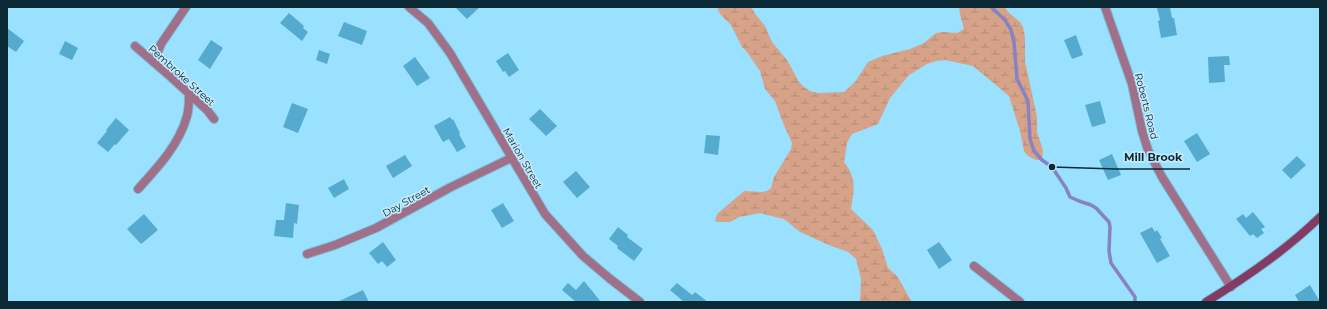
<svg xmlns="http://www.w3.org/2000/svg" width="1327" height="309" font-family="Montserrat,sans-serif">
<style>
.wetland{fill:url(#wetland-marsh)}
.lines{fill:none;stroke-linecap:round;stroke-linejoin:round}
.stream{stroke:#8881c3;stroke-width:3.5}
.building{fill:#54abcf}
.minor-casing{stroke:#7ebcd7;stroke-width:10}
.secondary-casing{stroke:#7ebcd7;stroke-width:10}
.minor{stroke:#a06f88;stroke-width:8}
.secondary{stroke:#823c63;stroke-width:8}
.labels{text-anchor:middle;stroke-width:3.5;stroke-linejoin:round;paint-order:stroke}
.street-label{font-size:10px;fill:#0c2a35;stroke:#c1e9fb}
.leader{fill:none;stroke:#0c2a35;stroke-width:1.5}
.callout-dot{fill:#0c2a35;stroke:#c1e9fb;stroke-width:1.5}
.callout-label{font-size:11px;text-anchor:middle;font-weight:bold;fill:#0c2a35;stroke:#c1e9fb;stroke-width:3.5;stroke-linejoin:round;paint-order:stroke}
</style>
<defs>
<pattern id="wetland-marsh" width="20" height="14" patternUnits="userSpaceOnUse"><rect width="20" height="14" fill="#d6a389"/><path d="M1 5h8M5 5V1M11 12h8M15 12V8" fill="none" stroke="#b68c77"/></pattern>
</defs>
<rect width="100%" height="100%" fill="#9ae0ff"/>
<!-- wetland -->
<path class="wetland" d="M717,7H751L756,15L765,26L772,42L787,60L799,82L804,87L810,91L818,93L844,92L855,82L868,62L882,56L910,49L924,43L936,33L943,32L957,33L964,29L960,15L959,7H1005L1008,12L1020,22L1023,27L1025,37V61L1037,117V132L1043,150L1042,160H1036L1032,158L1027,155L1024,151L1020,131L1009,96L973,66L945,60L936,61L927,64L909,75L890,98L878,124L852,134L847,143L844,162C857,178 854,190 851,209L873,230L882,249L888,268L897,276L912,302H860L861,279L856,259L848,252L829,245L800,232L784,219L779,218L760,213L739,217L730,222H719L715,221L717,214L744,191L762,192L767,191L771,188L774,177L791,149L792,143L783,123L775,101L765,89L760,71L747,52L742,47L731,25L720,14Z"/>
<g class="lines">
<!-- stream -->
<path class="stream" d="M991,7L1005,20L1011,30L1014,42L1017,79L1028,101L1030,139L1034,151L1042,160L1052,167L1066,188L1070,197L1079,201L1091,205L1096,208L1109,222L1110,227L1109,251L1111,263L1135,297V302"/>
</g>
<!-- building -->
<path class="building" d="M455,7H480L467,19Z
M1162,7H1170L1172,18H1174L1177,35L1161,38L1158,21L1160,20L1157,8Z
M289,13L304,26L303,28L308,32L302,41L280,23Z
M344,22L367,31L362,45L338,36Z
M7,28L24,41L16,52L7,46Z
M1076,35L1083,55L1072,59L1064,40Z
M211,40L223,48L210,69L198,60Z
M65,41L78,48L72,60L59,54Z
M319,50L330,54L327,64L316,60Z
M508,53L519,70L509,77L505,71L503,72L496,61Z
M1229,56L1230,65H1224L1225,82L1209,83L1208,57Z
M415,57L430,78L417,86L403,66Z
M1100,101L1106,123L1092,127L1085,105Z
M292,103L308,109L298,133L283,127Z
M540,109L557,126L546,136L529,119Z
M450,117L452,120L453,119L460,133L459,134L466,147L457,152L449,139L443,142L434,126Z
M116,118L129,130L116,145L115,144L108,152L97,143L107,131L106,130Z
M1197,133L1210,154L1197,162L1184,141Z
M706,135L720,136L718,155L704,153Z
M1112,154L1121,175L1108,180L1099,160Z
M405,155L412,166L393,178L386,166Z
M1297,156L1306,165L1291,179L1282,170Z
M576,171L590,187L577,198L563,182Z
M344,179L349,189L334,198L328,188Z
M286,203L299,205L297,224L294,223L293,238L274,236L276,220H284Z
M503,203L514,221L502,228L491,210Z
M1253,212L1265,227L1261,229L1264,233L1257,238L1253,234L1250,236L1236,219L1243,214L1246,218Z
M144,214L158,230L141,244L127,229Z
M618,227L628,235L627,237L643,249L634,261L617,248L618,246L609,239Z
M1152,227L1155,232L1157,230L1162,238L1160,239L1170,256L1157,263L1140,233Z
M383,242L396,260L387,267L382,261L378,264L369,253Z
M939,242L952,260L939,269L927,250Z
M584,281L601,302H576L562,290L568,283L576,290Z
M677,283L692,295L695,292L708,302H684L670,290Z
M1310,285L1320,302H1299L1295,295Z
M363,290L369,302H337Z"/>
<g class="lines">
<!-- minor casing -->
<g class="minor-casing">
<path id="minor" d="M409,7L428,23L450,53L545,214L583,256L609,278L640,302
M1105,7L1132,84L1142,131L1148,150L1162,177L1231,287
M135,46L172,78L207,110L214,119
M154,61L161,44L186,7
M138,189C158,167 179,145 187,116C189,109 189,101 189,94
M307,254L335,245L376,228L451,187L511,158
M974,266L1020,302"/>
</g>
<!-- secondary casing -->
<g class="secondary-casing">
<path id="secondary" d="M1206,302C1247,277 1285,251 1320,217"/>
</g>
<!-- minor -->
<use href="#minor" class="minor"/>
<!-- secondary -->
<use href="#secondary" class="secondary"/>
</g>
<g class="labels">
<!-- street labels -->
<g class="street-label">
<text transform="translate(182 75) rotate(42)" y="4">Pembroke Street</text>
<text transform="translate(1147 106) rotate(76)" y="4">Roberts Road</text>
<text transform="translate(523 158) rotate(60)" y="4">Marion Street</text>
<text transform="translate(406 201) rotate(-29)" y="4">Day Street</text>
</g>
</g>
<!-- callouts -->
<path class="leader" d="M1052 167L1116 169H1190"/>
<circle class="callout-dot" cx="1052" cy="167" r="4"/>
<g class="callout-label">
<text x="1153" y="161">Mill Brook</text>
</g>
<!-- border -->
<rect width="1327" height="309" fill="none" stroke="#0c2a35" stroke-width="16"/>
</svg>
